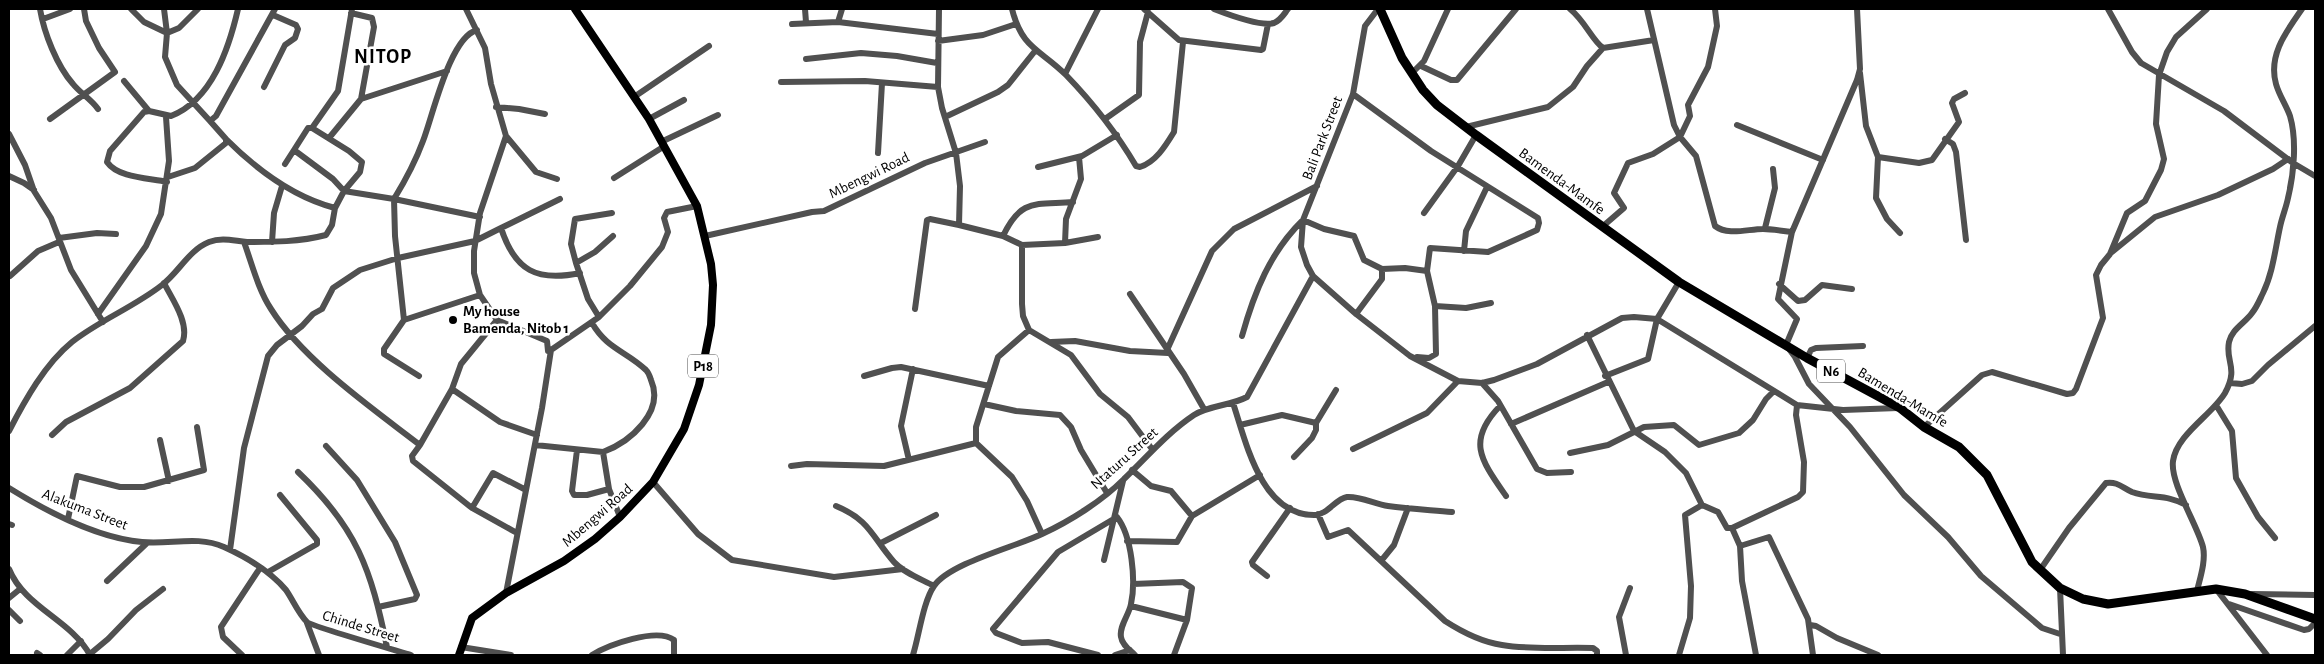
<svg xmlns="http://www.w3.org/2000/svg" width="2324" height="664" font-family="'Alegreya Sans',sans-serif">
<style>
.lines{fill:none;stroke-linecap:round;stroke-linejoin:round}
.minor{stroke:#505050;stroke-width:6}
.major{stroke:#000;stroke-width:8}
.highway{stroke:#000;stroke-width:9}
.poi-dot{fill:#000;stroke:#fff;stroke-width:2}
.labels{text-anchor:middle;stroke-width:5;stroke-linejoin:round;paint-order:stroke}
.shield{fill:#fff;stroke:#4c4c4c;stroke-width:1}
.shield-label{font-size:14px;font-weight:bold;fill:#000}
.street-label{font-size:15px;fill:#000;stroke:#fff}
.poi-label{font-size:15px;font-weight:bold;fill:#000;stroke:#fff;text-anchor:start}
.district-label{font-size:20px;font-weight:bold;letter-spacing:1px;fill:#000;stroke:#fff}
</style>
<rect width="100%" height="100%" fill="#fff"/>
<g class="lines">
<!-- minor -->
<path class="minor" d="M40,9C44,33 57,66 73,84C80,93 91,99 98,109
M131,9L144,22L167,33L179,28L198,9
M164,9L167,33L165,57L177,85L210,121L216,116L275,9
M466,9L485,48L491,84L506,136L480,213L474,251V273L480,295L497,320L547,341L548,351L551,350L542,408L506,593
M805,9L806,22
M939,9L938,87L942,108L956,153L960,186L959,225L1003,236L1022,245V304L1023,316L1029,330L1071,355L1100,394L1128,417L1152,449
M1012,9C1022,49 1040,49 1066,75C1093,103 1116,132 1136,166L1140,167C1156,162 1166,145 1174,132L1183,42
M1144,9L1179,40L1261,50L1263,49L1268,24
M1214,9C1227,14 1260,27 1274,23C1281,20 1284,14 1288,9
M1378,9L1365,26L1353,94L1303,220L1301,247L1307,265L1313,276L1356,314L1410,356L1458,381L1482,383L1494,380L1537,364L1622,318L1634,317L1657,319L1679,282
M1570,9C1585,21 1592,40 1603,48
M1647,9L1674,125L1680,137L1696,156L1715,226C1728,236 1748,229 1763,229C1772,229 1782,231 1792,232
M1857,9L1860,69L1857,80L1792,232L1778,299L1797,319L1786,345L1795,357L1809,384L1850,427L1904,495L1948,537L1981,576L2042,628L2060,634
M2108,9L2132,52L2141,63L2224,111L2293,163L2315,176
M43,19L70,9
M838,22L842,9
M792,24L838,22L938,34
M938,41L983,35L1016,24
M806,59L861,53L897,56L937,63
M1421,66L1451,80H1457L1516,9
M1412,73L1424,61L1448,9
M1860,73L1866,126L1878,157L1876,198L1887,219L1900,233
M1065,74L1098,9
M124,81L149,111
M781,82L865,81L938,87
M264,87L285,45L295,38L298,29L296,25L273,15
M1353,94L1431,151L1538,218L1539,223L1537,230L1488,252L1430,248L1427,271L1435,306L1436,354L1429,358L1417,357
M634,97L709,46
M361,99L447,71
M496,107L519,109L545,114
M945,117L998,92L1008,85L1035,51
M50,119L115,72L99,48L86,21L84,9
M649,119L684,100
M1105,119L1139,95L1140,42L1148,12
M1737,125L1823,160
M1466,127L1548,107L1573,87L1587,66L1603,48L1654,40
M312,128L338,91L352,9
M9,134L25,165L34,191L51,218L71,270L103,322
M506,136L536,172L557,179
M329,138L361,99L374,27L372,18L351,13
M226,139C256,169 293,197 335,208L344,191L394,199C405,181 416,160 423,141C433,115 450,37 477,30
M1945,139L1953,144L1956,152L1966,240
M661,142L718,115
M878,153L882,83
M1878,157L1919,163L1932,160L1959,122L1952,103L1954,99L1965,93
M285,164L294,150L333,179L344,191L360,172L362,162L349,151L312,128H308L294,150
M1038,167L1082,156L1117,135
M9,176L24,183L34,190
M168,177L195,168L226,143V139L210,121
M614,178L663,147
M167,182C149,178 118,178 107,162L110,151L144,112L149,111L171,116C212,100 229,48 238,9
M1424,213L1458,166L1476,135
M480,217L394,199L395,236L404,320L480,295
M1602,227L1624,208L1614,193L1628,163L1653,154L1680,137L1690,116L1688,105L1708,67L1717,26L1715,9
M501,228L560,199
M1765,228L1775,188L1773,169
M705,236L812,212L824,211L925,163L985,142
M1003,236C1021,198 1035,205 1073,202
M59,238L97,233L116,234
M244,242C252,264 258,289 271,309C303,360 372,408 420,445L412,456L413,461L472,508L517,533
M272,242L274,213L282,186
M1065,243L1066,219L1081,179L1079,157
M1022,245L1065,243L1098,237
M1464,251L1466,231L1487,187
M2112,252L2155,217L2218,195L2273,169L2288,159
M576,263L571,244L575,219L612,213
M1382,269L1405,268L1427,271
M10,276L38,251L59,242
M1779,284L1798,301L1805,300L1822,285L1852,289
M1130,294L1184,374L1204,409
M1435,306L1466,308L1491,303
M915,309L927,220L930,219L959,225
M98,314L146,246L161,214L169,161L166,117
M599,317L588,299L576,263L595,252L613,236
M404,320L384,349V354L419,376
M1029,330L998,357L976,427V443L1012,477L1027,501L1042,534
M1587,335L1634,431L1665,452L1686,473L1702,505L1718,512L1727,528H1732L1798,497L1803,492L1804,462L1796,415L1797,405
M1242,336C1254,293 1270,252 1303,220L1324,229L1354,236L1364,260L1382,269V279L1356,314
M1051,342L1075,341L1130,351L1168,353
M551,350L599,317L630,286L662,247L668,232L664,218L667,212L697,206
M1167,350L1212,251L1234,229L1317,186
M1807,358L1811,350L1816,348L1863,346
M864,376L892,368L901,367L989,386
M1605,376L1648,359L1657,319L1797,405L1843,410L1898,408
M1482,383L1498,401L1537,469L1547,473L1571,472
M2230,383L2242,384L2252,381L2268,365L2315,326
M452,389L500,422L537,435
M1233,403C1246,442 1261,515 1314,515C1328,515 1335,499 1347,497C1360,496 1375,504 1388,506C1409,509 1431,510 1452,512
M984,404L1016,411L1060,415L1071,427L1081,450L1107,493
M2216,405L2232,431L2236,478L2258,517L2275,538
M1500,406C1466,441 1481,460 1506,496
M1511,424L1608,382
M1240,425L1282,415L1316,423
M1924,427L1982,375L1992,372L2067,394L2073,393L2076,389L2103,318L2096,275L2101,265L2110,254L2127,213L2145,201L2161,170L2164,159L2156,124L2159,75L2167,52L2176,37L2207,9
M9,431C25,400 45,364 72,342C100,320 134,307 162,285C179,272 189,250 209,242C222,237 234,241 247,242C274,242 299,242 326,235L332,225L335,208
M52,435L66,422L130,388L183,341C189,322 172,299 164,283
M160,440L169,481
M420,445L452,389L461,364L497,320
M535,445L603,452C630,442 665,412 651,380C650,377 649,373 646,370C626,351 607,349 592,323
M326,446L357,480L395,542L417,595L415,599L378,607
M1353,449L1427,413L1458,381
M577,450L572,491L574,495H587L609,489
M603,452L609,489L620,517
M1570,453L1608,445L1644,427L1674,425L1699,445L1739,433L1753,420L1766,399L1774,391
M1294,457L1312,438L1316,430V423L1336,390
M909,460L901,426L913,369
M791,466L807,464L884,466L976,443
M1132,470L1151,486L1171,491L1192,516
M298,472C357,528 371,569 387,647
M653,482L698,534L732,560L834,577L903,569
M9,488C46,511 97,538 142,542C170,545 197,535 224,547C246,557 270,571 286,590C293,600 298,613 307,622C311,626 398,651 411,655
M836,506C870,520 872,537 894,562C904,573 921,579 934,586
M472,508L493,473L526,490
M1318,514L1328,537L1348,530L1445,621C1462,632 1482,642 1502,645C1531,650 1563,647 1593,648L1597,651V655
M68,519L77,476L120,487H144L204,470L197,427
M9,524L12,525
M1732,528L1740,546L1742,581L1756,655
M1127,541L1177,542L1192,516L1260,475
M881,543L936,515
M1740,546L1769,537L1808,619L1813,655
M230,550L244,448L268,356L277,345L302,326L313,314L322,309L333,288L360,270L398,258L475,241L501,228C515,271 537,282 580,273
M1104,560L1123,481
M1381,561L1394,545L1408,508
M9,569C25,608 70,619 90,655
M2040,570L2069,528L2106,483C2117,481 2123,488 2132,492C2151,499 2167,494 2186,505
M268,572L317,544V540L280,495
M1267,576L1253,565L1252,562L1290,508
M107,581L147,543
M1133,584L1183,582L1192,588L1187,620L1174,655
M2060,588L2063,655
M2216,589L2267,655
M2197,591C2200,578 2206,561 2203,547C2197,524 2170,483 2173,461C2177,434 2212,415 2225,393C2239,367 2225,362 2229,342C2232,329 2245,323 2252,313C2257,307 2260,299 2263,293C2273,272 2275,250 2280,227C2282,217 2286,208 2288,198C2294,173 2297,140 2290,116C2286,105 2279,95 2276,84C2268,55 2286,32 2302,9
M2252,594L2315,595
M9,598L20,589
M2229,604L2304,630L2309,629L2315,623
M1131,606L1187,620
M9,610L20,621
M307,623L319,655
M1810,625L1816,626L1837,638L1878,655
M461,647L511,655
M37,653L40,655
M90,654L108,639L136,610L163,589
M67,655L81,641
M242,655L223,637L221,627L260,568
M592,655C608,645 657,627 674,640V655
M913,655C919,636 923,602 934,586C950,563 1015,547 1042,534C1070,521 1102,501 1124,479C1147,457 1167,433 1194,415C1210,405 1230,406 1247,397L1313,276
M1098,655L1048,642L1022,643L996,633L993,629L1058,552L1117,517C1132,536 1136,581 1131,604C1129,615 1119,626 1121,637C1122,645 1130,650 1135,655
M1115,655L1130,650
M1626,655L1619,617L1630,588
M1679,655L1690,618L1691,586L1685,515L1702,505"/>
<!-- major -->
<path class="major" d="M459,655L472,618L506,593L564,561L595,539L620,517L653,482L684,429L699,385L711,325L713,285L711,264L697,206L649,119L575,9"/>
<!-- highway -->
<path class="highway" d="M1380,9L1402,58L1423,90L1437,105L1476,135L1679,282L1807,358L1900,408L1924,427L1959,447L1987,475L2032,562L2060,588L2083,599L2108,604L2216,589L2245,594L2315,619"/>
</g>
<!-- markers -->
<circle class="poi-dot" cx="453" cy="320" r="5"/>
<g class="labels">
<!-- shield labels -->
<g class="shield">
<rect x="688" y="354.5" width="30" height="23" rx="4"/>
<rect x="1817" y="359.5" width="28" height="23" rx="4"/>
</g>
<g class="shield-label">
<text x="703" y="371">P18</text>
<text x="1831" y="376">N6</text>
</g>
<!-- street labels -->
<g class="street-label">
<text transform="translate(1322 138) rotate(-69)" y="5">Bali Park Street</text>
<text transform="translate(869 175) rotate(-26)" y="5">Mbengwi Road</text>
<text transform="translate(1562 181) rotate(36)" y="5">Bamenda-Mamfe</text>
<text transform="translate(1903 397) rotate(31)" y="5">Bamenda-Mamfe</text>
<text transform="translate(1124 458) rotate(-42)" y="5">Ntaturu Street</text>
<text transform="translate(85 509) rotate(21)" y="5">Alakuma Street</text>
<text transform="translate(597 515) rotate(-41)" y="5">Mbengwi Road</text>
<text transform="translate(361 626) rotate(17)" y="5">Chinde Street</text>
</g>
<!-- poi labels -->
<g class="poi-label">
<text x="463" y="316">My house<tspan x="463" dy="17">Bamenda, Nitob 1</tspan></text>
</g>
<!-- district labels -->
<g class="district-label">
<text x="383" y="63">NITOP</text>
</g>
</g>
<!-- border -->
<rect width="2324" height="664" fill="none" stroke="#000000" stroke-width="20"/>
</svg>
